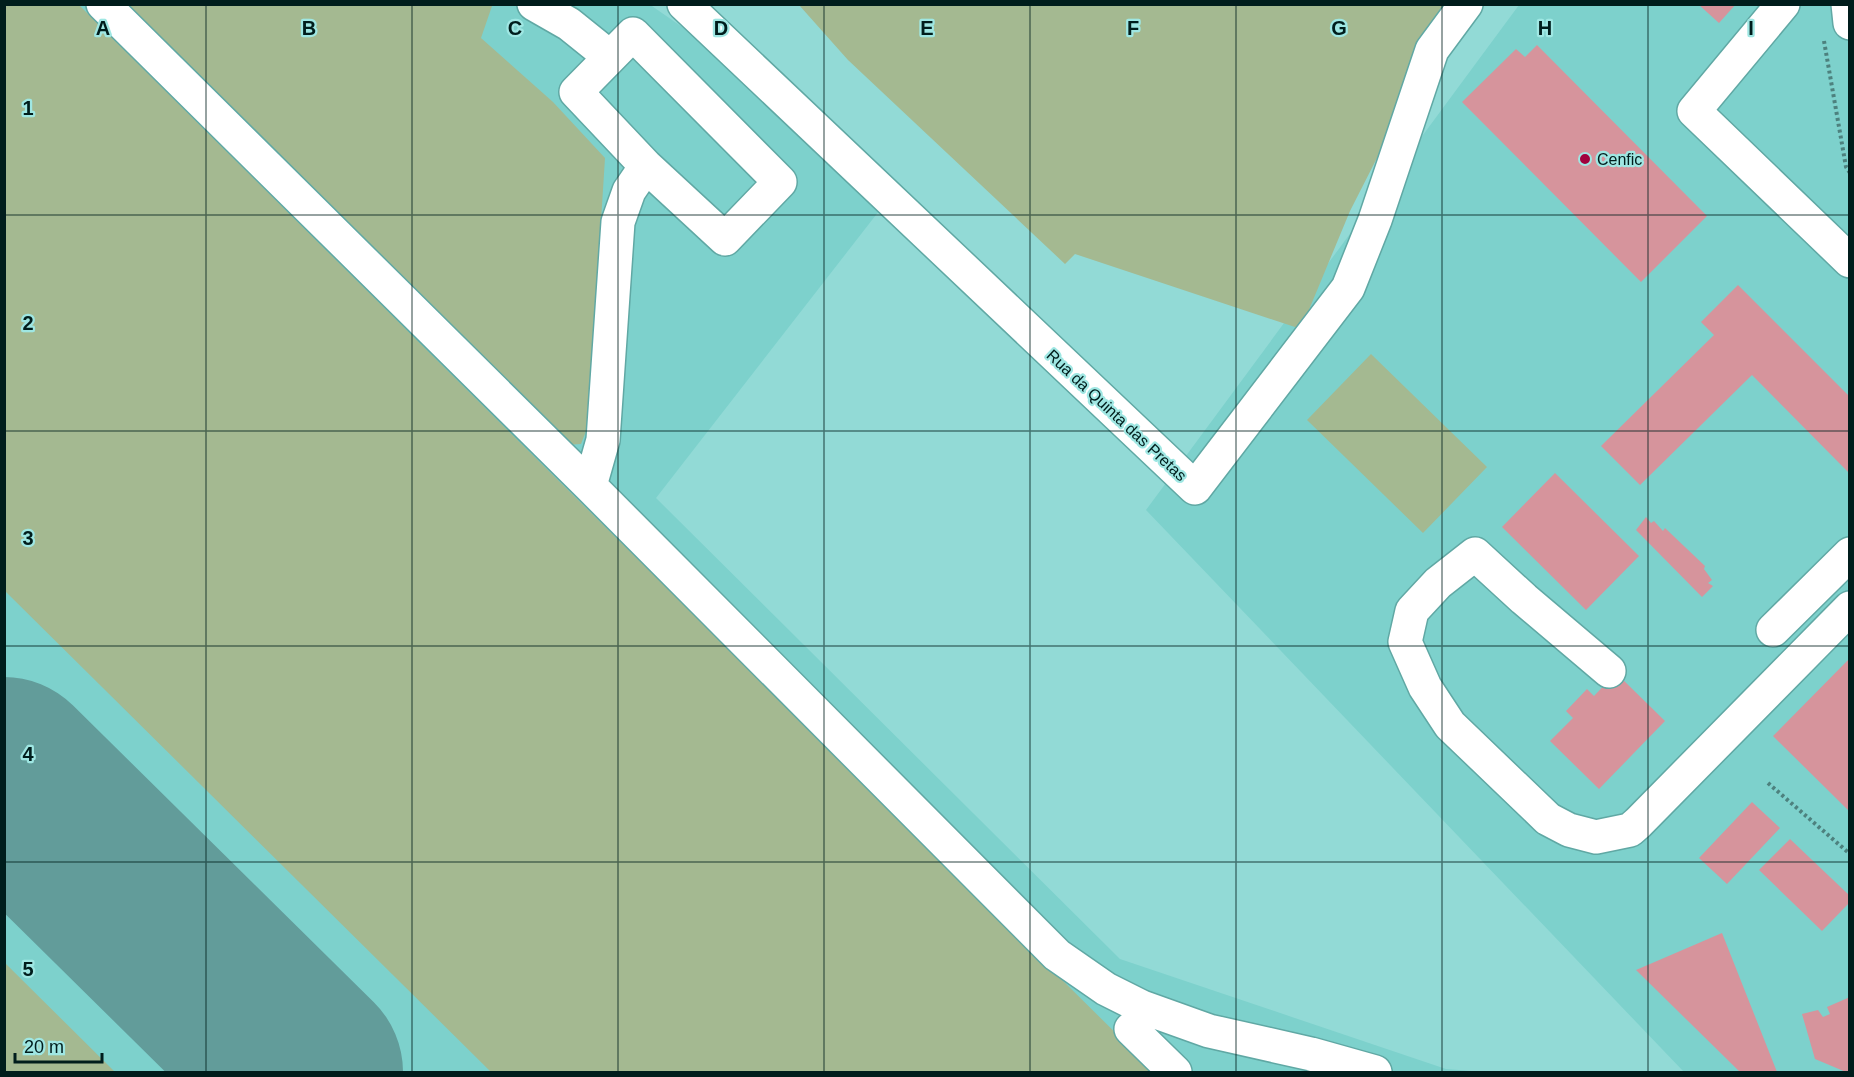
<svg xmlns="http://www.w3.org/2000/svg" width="1854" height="1077" font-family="Helvetica,sans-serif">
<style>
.built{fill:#7dd1cc}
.green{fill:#a4b991}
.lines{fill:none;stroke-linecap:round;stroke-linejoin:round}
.runway{stroke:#629c9a;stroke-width:196}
.building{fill:#d6949c}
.minor-casing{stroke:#60a8a4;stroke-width:36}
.path{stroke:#4d817e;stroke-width:4;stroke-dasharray:3 3;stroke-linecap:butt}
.minor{stroke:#fff;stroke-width:33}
.grid{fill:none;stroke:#001d1c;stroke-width:1.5;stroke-opacity:0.55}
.poi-dot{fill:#a1023d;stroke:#9fe7e3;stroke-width:2}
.labels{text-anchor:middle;stroke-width:4.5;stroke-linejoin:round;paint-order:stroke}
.poi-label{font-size:16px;fill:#001d1c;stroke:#9fe7e3;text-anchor:start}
.street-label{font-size:16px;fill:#001d1c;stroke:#9fe7e3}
.grid-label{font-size:20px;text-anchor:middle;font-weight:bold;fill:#001d1c;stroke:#9fe7e3;stroke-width:4.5;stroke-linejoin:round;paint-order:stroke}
</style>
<rect width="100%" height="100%" fill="#92dad6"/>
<!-- built -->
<path class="built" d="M5,4H649L698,38L879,211L656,498L1120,959L1446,1069L1484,1072H5Z
M1519,5H1849V1072H1684L1146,510Z"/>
<!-- green -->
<path class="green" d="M489,4L492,6L481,38L553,102L605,158L588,426L581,444L566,445L119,5Z
M4,5H79L1155,1072H491L5,591Z
M799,5H1455L1350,211L1301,329L1075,254L1065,264L848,60Z
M1371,354L1487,467L1423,533L1307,420Z
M5,963L115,1072H5Z"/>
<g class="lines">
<!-- runway -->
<path class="runway" d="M4,775L305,1072"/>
</g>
<!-- building -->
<path class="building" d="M1698,4H1736L1719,23Z
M1537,45L1707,216L1641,282L1462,102L1516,49L1525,57Z
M1738,285L1850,397V474L1752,375L1640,485L1601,446L1714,335L1701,322Z
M1555,473L1639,556L1586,610L1502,527Z
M1646,517L1651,523L1654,521L1663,531L1665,528L1705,566L1704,569L1712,580L1708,583L1713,586L1702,597L1636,530Z
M1850,658V812L1773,736Z
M1616,673L1665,721L1599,789L1550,741L1573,718L1566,711L1587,689L1594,696Z
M1752,802L1780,828L1727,884L1699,858Z
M1790,839L1850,896V902L1822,931L1759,870Z
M1722,933L1777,1072H1740L1636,970Z
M1850,997V1072H1846L1815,1059L1802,1014L1818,1010L1823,1017L1830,1014L1827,1007Z"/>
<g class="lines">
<!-- minor casing -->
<g class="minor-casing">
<path id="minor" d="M103,4L590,486L1057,955L1106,989L1142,1007L1209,1031L1311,1054L1375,1072
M534,4L569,24L610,57
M684,4L1195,488L1348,288L1375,220L1432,50L1466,4
M1783,4L1694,111L1850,261
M1848,4L1850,23
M590,486L603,440L618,222L629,191L646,166L576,92L633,34L780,182L725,239L646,166
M1773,630L1850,554
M1609,671L1524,599L1475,554L1438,583L1412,611L1405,642L1425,687L1450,725L1548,819L1569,830L1596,837L1630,830L1638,823L1850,608
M1131,1029L1175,1072"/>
</g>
<!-- path -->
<path class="path" d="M1824,41L1846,167L1850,173
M1768,783L1850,854"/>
<!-- minor -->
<use href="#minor" class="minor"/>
</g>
<!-- grid -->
<path class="grid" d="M206,4V1072M412,4V1072M618,4V1072M824,4V1072M1030,4V1072M1236,4V1072M1442,4V1072M1648,4V1072M4,215H1850M4,431H1850M4,646H1850M4,862H1850"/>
<!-- markers -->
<circle class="poi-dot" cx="1585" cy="159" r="6"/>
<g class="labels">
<!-- poi labels -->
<g class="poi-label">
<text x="1597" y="165">Cenfic</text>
</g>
<!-- street labels -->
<g class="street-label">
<text transform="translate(1117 415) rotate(43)" y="6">Rua da Quinta das Pretas</text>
</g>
</g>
<g class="grid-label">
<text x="103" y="35">A</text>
<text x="309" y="35">B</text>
<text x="515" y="35">C</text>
<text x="721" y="35">D</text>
<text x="927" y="35">E</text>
<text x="1133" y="35">F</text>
<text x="1339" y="35">G</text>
<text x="1545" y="35">H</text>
<text x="1751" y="35">I</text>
<text x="28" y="115">1</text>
<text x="28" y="330">2</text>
<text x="28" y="545">3</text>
<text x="28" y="761">4</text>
<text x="28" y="976">5</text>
</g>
<!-- border -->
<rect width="1854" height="1077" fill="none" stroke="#001d1c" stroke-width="12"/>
<!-- scale -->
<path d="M15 1053v9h87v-9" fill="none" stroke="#001d1c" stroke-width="3"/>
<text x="24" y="1053" font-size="18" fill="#001d1c" stroke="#9fe7e3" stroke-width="4.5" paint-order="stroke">20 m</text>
</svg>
